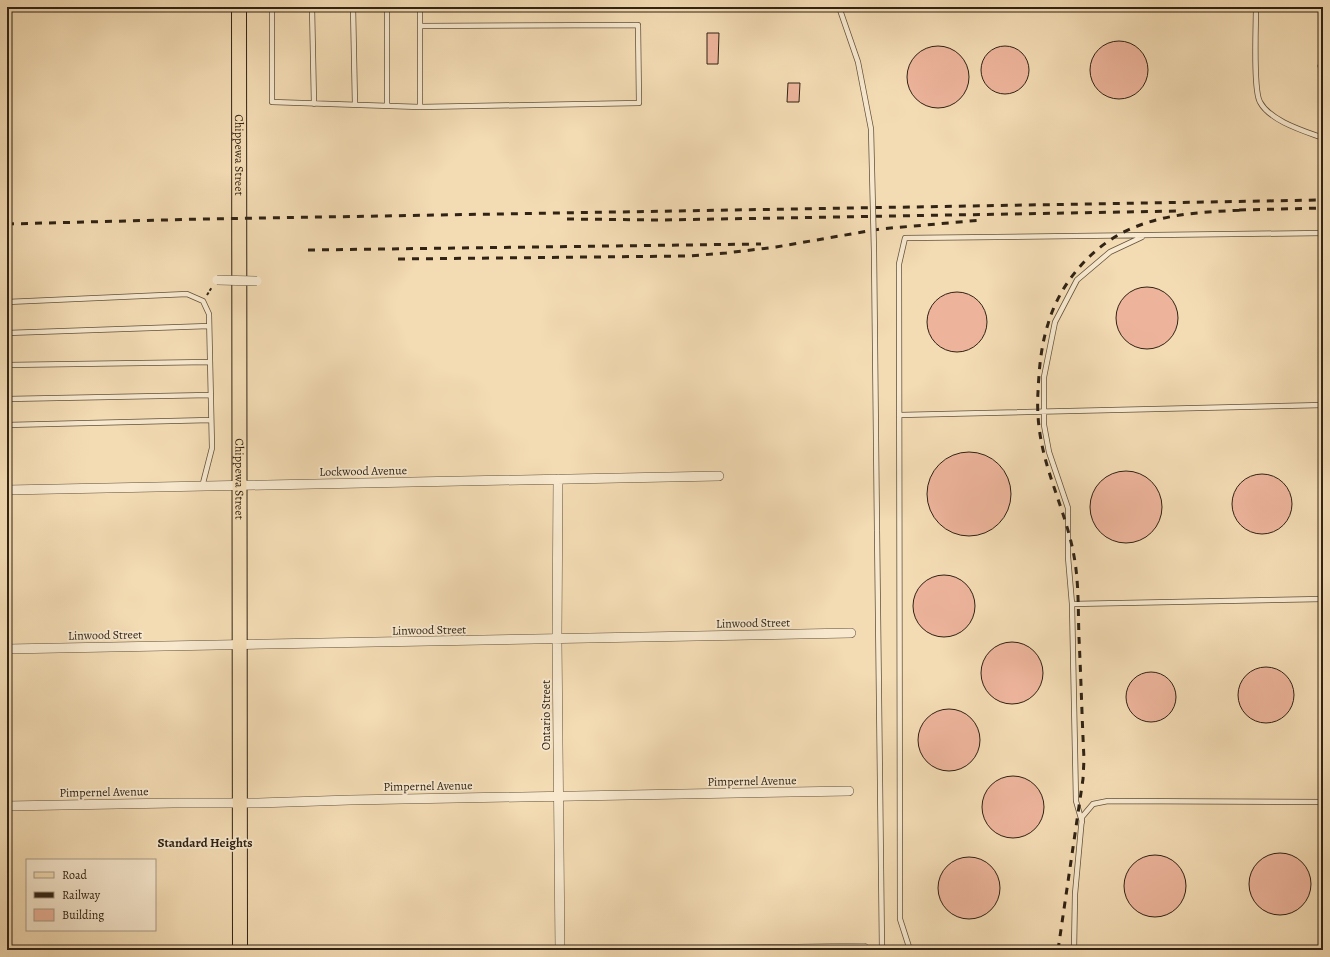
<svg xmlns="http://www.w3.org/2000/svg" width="1330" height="957" font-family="Alegreya,serif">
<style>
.building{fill:#edb49b;stroke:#302315}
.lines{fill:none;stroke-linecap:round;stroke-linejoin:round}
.lane-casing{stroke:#61513c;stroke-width:6}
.street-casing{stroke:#61513c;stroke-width:10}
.primary-casing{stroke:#302315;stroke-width:16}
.path{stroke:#302315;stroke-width:2;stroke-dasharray:3 2;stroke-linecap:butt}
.lane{stroke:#f7e8ce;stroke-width:4.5}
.street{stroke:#f7e8ce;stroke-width:9}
.primary{stroke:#f3dbb3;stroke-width:14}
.rail{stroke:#302315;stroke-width:3;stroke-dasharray:7 7;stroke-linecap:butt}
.lane-bridge-casing{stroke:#61513c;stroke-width:6;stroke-linecap:butt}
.street-bridge-casing{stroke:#61513c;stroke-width:10;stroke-linecap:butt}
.lane-bridge{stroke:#f7e8ce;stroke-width:4.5}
.street-bridge{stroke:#f7e8ce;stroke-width:9}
.labels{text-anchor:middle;stroke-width:3.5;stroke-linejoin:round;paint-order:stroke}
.street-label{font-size:12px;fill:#302315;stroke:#f7e8ce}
.neighbourhood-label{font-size:13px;font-weight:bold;fill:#302315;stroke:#f7e8ce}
</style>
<rect width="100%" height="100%" fill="#f3dbb3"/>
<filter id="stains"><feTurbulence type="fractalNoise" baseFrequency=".005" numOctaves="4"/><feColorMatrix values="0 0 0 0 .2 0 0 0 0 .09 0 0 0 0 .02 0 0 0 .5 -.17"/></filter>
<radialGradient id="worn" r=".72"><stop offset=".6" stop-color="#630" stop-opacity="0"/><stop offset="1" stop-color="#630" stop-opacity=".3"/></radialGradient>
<!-- building -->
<path class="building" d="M707,33H719L718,64H707Z
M1090 70a29 29 0 1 1 58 0a29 29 0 1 1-58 0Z
M981 70a24 24 0 1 1 48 0a24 24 0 1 1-48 0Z
M907 77a31 31 0 1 1 62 0a31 31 0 1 1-62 0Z
M1323,53V81L1320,74L1318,66L1320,58Z
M788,83H800L799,102H787Z
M1116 318a31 31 0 1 1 62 0a31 31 0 1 1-62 0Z
M927 322a30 30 0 1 1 60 0a30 30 0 1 1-60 0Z
M927 494a42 42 0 1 1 84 0a42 42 0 1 1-84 0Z
M1090 507a36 36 0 1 1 72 0a36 36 0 1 1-72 0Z
M1232 504a30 30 0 1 1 60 0a30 30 0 1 1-60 0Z
M913 606a31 31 0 1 1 62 0a31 31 0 1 1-62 0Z
M981 673a31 31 0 1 1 62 0a31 31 0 1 1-62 0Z
M1238 695a28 28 0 1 1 56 0a28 28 0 1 1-56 0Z
M1126 697a25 25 0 1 1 50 0a25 25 0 1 1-50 0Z
M918 740a31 31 0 1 1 62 0a31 31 0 1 1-62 0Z
M982 807a31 31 0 1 1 62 0a31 31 0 1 1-62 0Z
M1249 884a31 31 0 1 1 62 0a31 31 0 1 1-62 0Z
M1124 886a31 31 0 1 1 62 0a31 31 0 1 1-62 0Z
M938 888a31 31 0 1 1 62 0a31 31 0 1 1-62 0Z"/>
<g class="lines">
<!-- lane casing -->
<g class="lane-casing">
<path id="lane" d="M272,7V102L420,107L639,103L638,25L420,26
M312,7L314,104
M353,7L355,105
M387,7V106
M420,7V107
M1256,7C1256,25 1253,90 1260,102C1270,121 1304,131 1323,138
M7,302L187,294L203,301L209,314L212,448L202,487
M7,333L209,326
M7,365L210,362
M7,399L210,395
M900,415L1323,405
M7,425L211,420
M877,530L882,950
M1072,604L1323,599
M1082,822L1076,801L1072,604L1068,557V508L1049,452L1044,425V377L1055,322L1077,280L1110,252L1142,237
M910,950L900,919L899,264L905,238L1323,233
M1074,950L1075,894L1082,817L1093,804L1108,801L1323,802"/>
</g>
<!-- street casing -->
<g class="street-casing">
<path id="street" d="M558,479L557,639L560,950
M7,490L719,476
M7,649L851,633
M7,806L173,803H258L350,800L849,791
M719,950L864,948"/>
</g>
<!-- primary casing -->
<g class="primary-casing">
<g id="primary">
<path id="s1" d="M239,7L240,950"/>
</g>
</g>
<!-- path -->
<path class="path" d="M207,295L212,287"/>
<!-- lane -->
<use href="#lane" class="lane"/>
<!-- street -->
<use href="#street" class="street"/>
<!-- primary -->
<use href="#primary" class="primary"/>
<!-- rail -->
<path class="rail" d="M1239,210L1323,208
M567,219L662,220L1183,211
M7,224L203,219L1323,200
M308,250L761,244
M398,259L689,256L726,253L776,247L880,229L982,220
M1058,950L1083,779L1084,759C1082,719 1081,678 1079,638C1078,611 1079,583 1074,556C1067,516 1048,479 1041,440C1038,424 1037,407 1038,392C1039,369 1041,346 1048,324C1060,282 1094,243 1135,227C1169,213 1207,212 1243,210"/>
<!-- lane-bridge casing -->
<g class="lane-bridge-casing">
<path id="lane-bridge" d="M839,7L858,62L871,129L874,252L877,530"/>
</g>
<!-- street-bridge casing -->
<g class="street-bridge-casing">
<path id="street-bridge" d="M217,280L257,281"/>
</g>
<!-- lane-bridge -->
<use href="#lane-bridge" class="lane-bridge"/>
<!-- street-bridge -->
<use href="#street-bridge" class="street-bridge"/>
</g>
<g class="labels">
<!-- street labels -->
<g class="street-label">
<text dy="4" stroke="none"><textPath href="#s1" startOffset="148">Chippewa Street</textPath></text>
<text transform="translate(363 471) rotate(-1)" y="4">Lockwood Avenue</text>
<text dy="4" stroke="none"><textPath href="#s1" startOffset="472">Chippewa Street</textPath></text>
<text transform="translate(753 623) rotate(-1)" y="4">Linwood Street</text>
<text transform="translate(429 630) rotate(-1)" y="4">Linwood Street</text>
<text transform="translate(105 635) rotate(-1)" y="4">Linwood Street</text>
<text transform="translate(546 715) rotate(-90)" y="4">Ontario Street</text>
<text transform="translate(752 781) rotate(-1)" y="4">Pimpernel Avenue</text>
<text transform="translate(428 786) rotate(-1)" y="4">Pimpernel Avenue</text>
<text transform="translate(104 792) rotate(-1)" y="4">Pimpernel Avenue</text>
</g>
<!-- neighbourhood labels -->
<g class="neighbourhood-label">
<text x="205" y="847">Standard Heights</text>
</g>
</g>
<!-- margin -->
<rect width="1330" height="957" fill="none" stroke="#f3dbb3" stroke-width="24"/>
<rect x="8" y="8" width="1314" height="941" fill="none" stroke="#302315" stroke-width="2"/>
<rect x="12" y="12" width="1306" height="933" fill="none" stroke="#302315"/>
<!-- legend -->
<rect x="26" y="859" width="130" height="72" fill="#f7e8ce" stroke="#a79984"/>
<rect x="34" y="872" width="20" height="6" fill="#f3dbb3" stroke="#a79984"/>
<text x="62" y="879" font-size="12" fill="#302315">Road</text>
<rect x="34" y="892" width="20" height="6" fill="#302315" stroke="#a79984"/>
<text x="62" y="899" font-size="12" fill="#302315">Railway</text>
<rect x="34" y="909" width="20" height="12" fill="#edb49b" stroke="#a79984"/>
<text x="62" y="919" font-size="12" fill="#302315">Building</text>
<rect width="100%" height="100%" filter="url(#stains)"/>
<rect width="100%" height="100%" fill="url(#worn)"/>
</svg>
